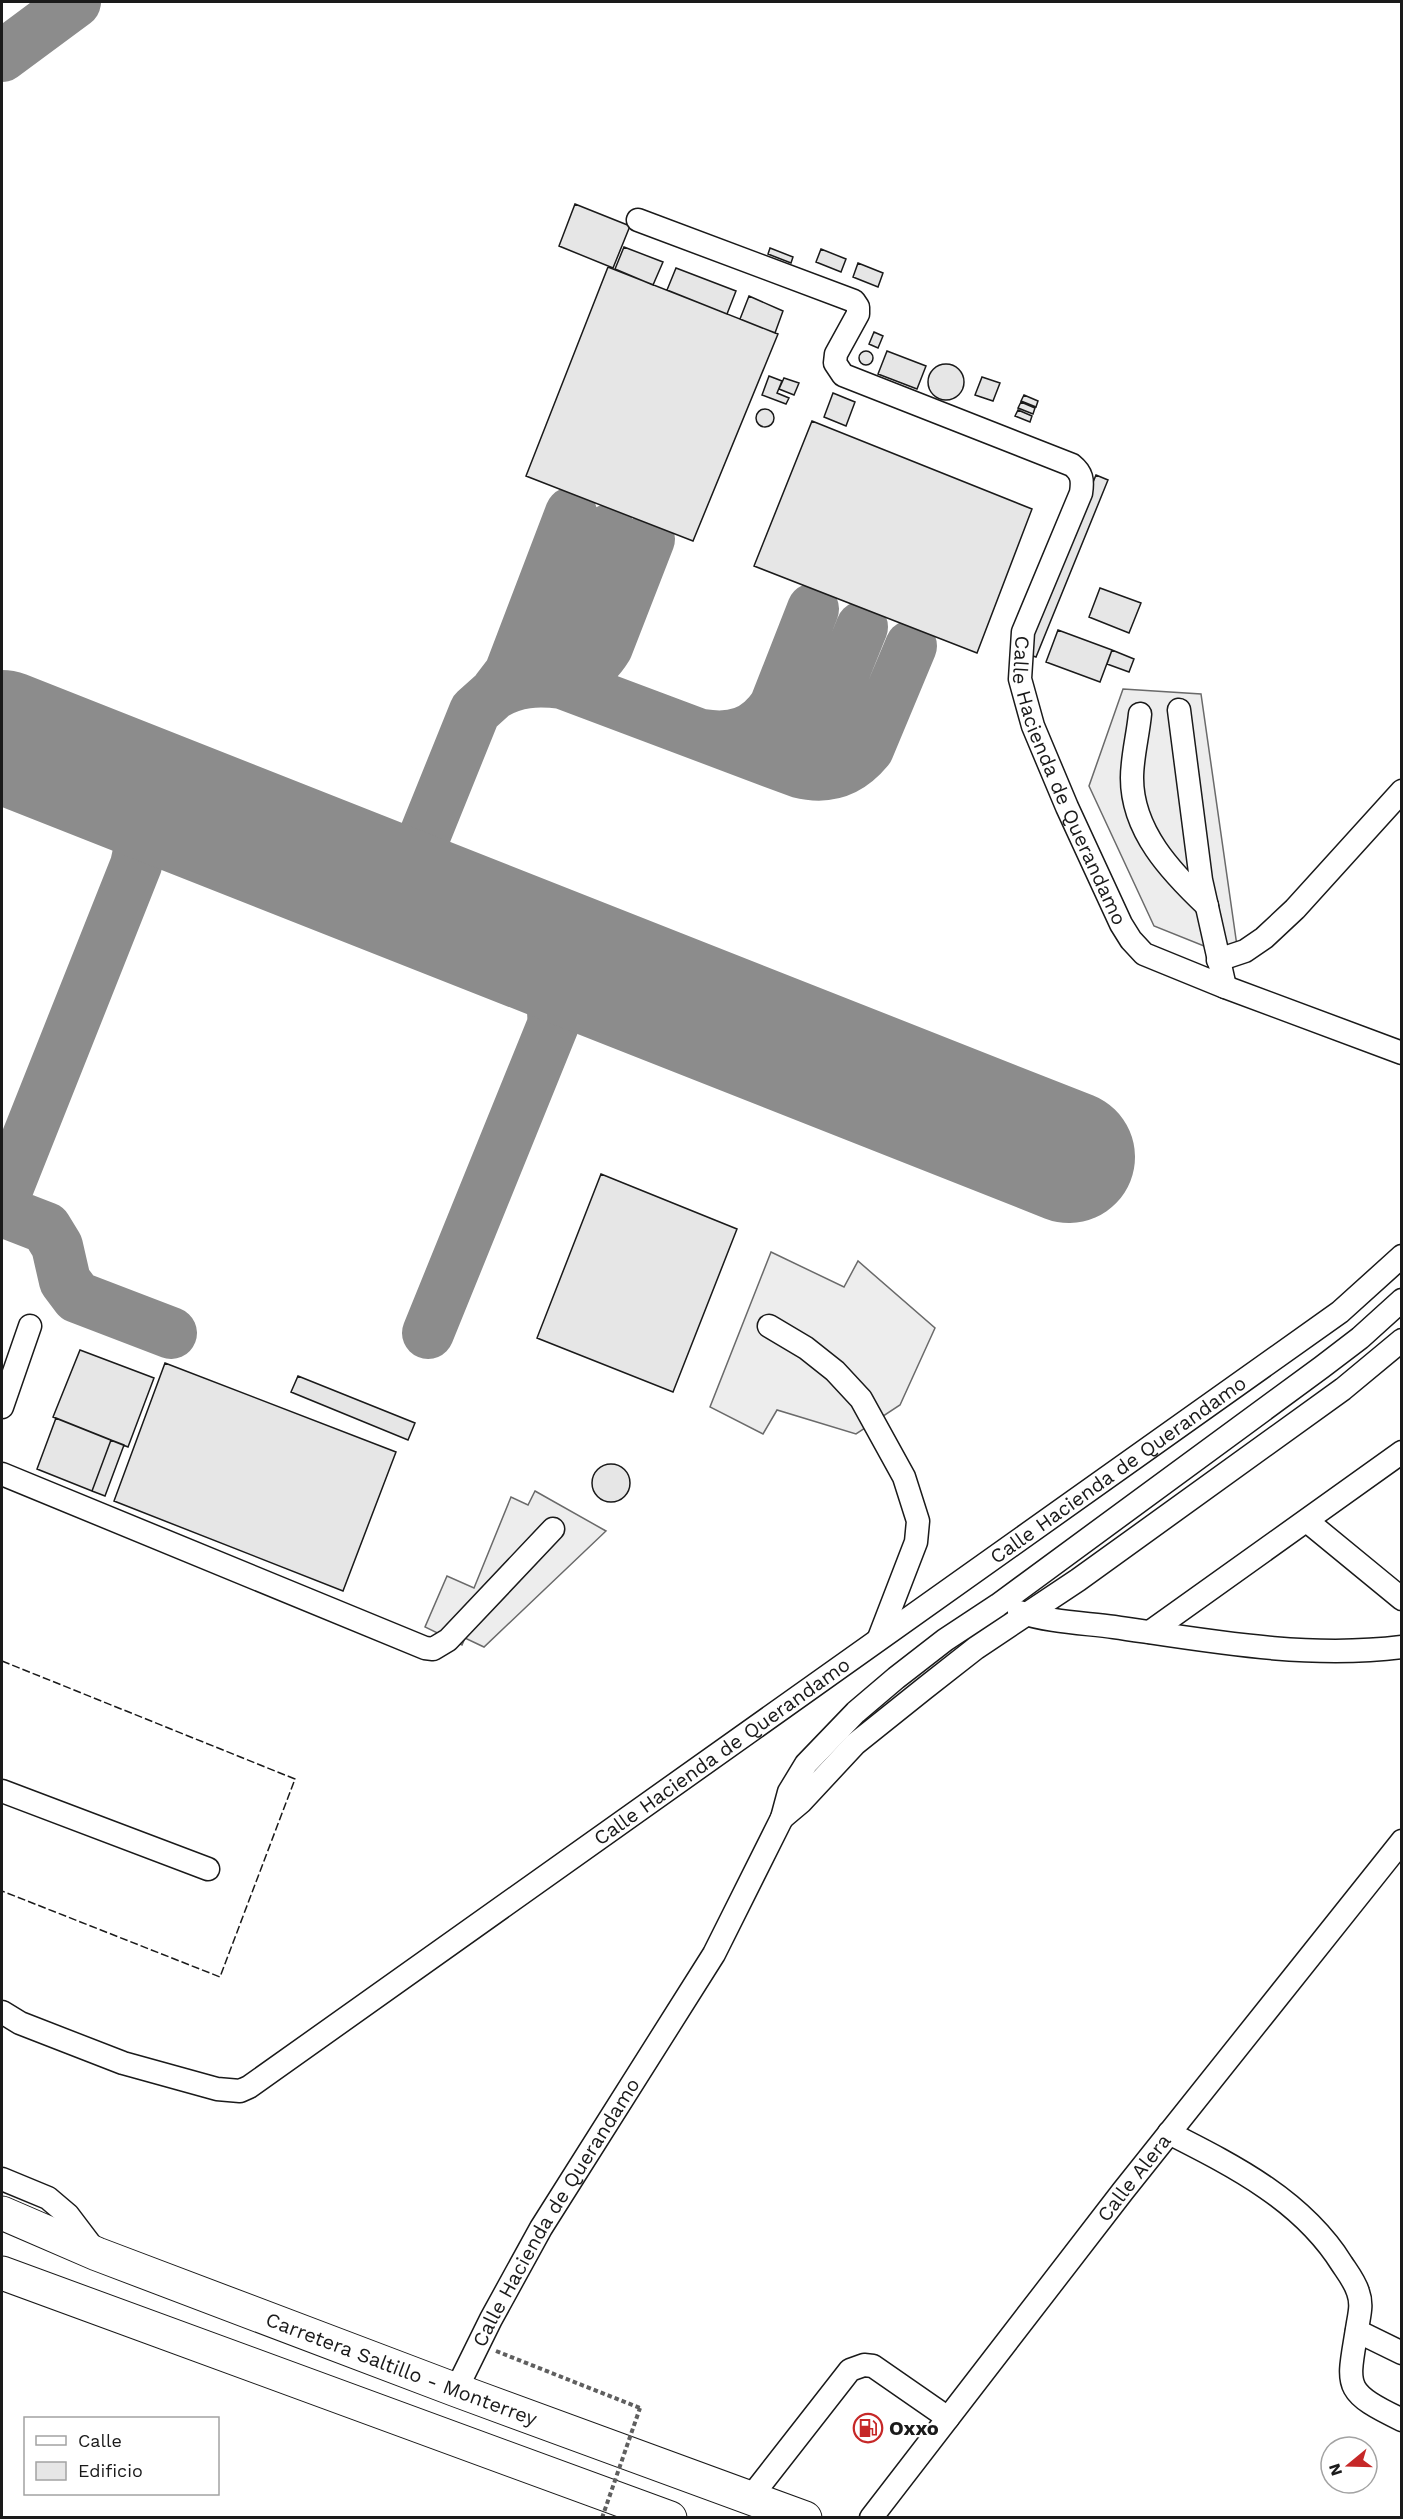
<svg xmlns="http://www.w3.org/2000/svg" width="1403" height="2519" font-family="'Work Sans',sans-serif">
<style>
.built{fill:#ededed;stroke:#6a6a6a;stroke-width:1.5}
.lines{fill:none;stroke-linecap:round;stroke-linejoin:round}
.taxiway{stroke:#8c8c8c;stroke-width:52}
.runway{stroke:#8c8c8c;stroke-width:132}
.building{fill:#e6e6e6;stroke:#1a1a1a;stroke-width:1.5}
.minor-casing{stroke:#1a1a1a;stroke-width:25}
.highway-casing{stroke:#1a1a1a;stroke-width:35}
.path{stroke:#5f5f5f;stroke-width:4;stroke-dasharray:4.5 3;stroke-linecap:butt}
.minor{stroke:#fff;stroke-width:22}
.highway{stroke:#fff;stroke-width:33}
.path-bridge{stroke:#5f5f5f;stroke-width:4;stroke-dasharray:4.5 3;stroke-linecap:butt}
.fence{stroke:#1a1a1a;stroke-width:1.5;stroke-dasharray:8 3;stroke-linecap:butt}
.labels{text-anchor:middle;stroke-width:4.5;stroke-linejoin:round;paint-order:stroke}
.street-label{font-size:20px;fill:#1a1a1a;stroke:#fff}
.poi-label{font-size:20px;font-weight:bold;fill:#1a1a1a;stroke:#fff;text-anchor:start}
</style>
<rect width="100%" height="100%" fill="#fff"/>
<!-- built -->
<path class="built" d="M1123,689L1201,694L1239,960L1154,926L1089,786Z
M771,1252L844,1287L858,1261L935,1328L900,1405L856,1434L777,1410L763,1434L710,1407Z
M535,1491L606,1531L484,1647L465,1638L462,1645L425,1627L447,1576L474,1588L511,1497L528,1505Z"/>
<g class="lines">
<!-- taxiway -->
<path class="taxiway" d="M2,56L75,2
M542,681C571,681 591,673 607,647L649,539
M497,690L510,673L571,513
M494,694C516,681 537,680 562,683L799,772C827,779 849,772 868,749L911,646
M702,735C733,740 757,733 775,706L813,609
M764,758C789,763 810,748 822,726L862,627
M363,879C383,884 400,877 414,862L475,711L494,694L563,644L609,530
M2,1202L136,865C144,830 151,802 115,781
M2,1211L46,1228L57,1246L65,1281L77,1297L171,1333
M428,1333L553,1025C556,990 539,966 516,940"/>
<!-- runway -->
<path class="runway" d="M2,736L1069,1157"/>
</g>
<!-- building -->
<path class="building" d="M575,204L630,226L613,268L559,246Z
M624,247L663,262L653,285L615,269Z
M770,248L793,257L791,263L768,254Z
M821,249L846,259L841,272L816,262Z
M858,263L883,273L878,287L853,277Z
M608,267L778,334L693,541L526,476Z
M676,268L736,291L727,314L667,290Z
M749,296L783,311L775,333L740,319Z
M874,332L883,336L878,348L869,344Z
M887,351L926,366L917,389L878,374Z
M859 358a7 7 0 1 1 14 0a7 7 0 1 1-14 0Z
M928 382a18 18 0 1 1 36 0a18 18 0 1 1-36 0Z
M769,376L782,381L777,393L789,398L786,404L762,395Z
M982,377L1000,383L993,401L975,395Z
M784,378L799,383L794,395L779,389Z
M833,393L855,402L846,426L824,417Z
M1024,395L1038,401L1036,407L1021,401Z
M1021,402L1035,408L1033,414L1018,408Z
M756 418a9 9 0 1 1 18 0a9 9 0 1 1-18 0Z
M1018,410L1032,416L1030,422L1015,416Z
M812,421L1032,509L977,653L754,566Z
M1096,475L1108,480L1036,657L1024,653Z
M1100,588L1141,603L1129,633L1089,617Z
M1058,630L1112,650L1100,682L1046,662Z
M1112,650L1134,659L1129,672L1107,664Z
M601,1174L737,1229L673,1392L537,1338Z
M80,1350L154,1378L128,1447L53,1417Z
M165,1363L396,1452L343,1591L114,1501Z
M298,1376L415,1423L408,1440L291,1392Z
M56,1418L111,1440L92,1491L37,1469Z
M111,1440L124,1445L105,1496L92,1491Z
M592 1483a19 19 0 1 1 38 0a19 19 0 1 1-38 0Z"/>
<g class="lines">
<!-- minor casing -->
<g class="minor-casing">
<g id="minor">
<path id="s1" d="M638,220L854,301L858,307V314L836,354L835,363L843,375L1072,465C1082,473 1083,480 1081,493L1023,632L1020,679L1033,726L1067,807L1121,924L1131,940L1144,954L1225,987L1402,1053"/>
<path d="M1179,710L1201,880L1225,987"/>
<path d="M1140,714C1138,735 1132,757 1132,778C1132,831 1171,872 1207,906"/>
<path d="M1218,960L1245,951L1264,938L1295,909L1402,791"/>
<path d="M769,1326L806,1348L835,1371L861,1399L904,1477L918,1521L916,1542L879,1638"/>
<path d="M2,1407L30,1326"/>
<path d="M2,1474L425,1648L433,1649L448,1640L553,1529"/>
<path d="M1307,1521L1402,1599"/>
<path d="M1019,1612C1049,1622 1084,1623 1114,1627C1209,1641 1306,1659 1402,1647"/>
<path d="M1150,1632L1402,1452"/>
<path d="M2,1791L208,1869"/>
<path d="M782,1818L801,1802L855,1744L925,1688L976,1648L1078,1580L1343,1389L1402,1340"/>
<path id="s2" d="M2,2012L20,2023L123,2063L217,2089L240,2091L249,2087L1340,1312L1402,1256"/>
<path d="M1169,2133C1234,2166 1302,2200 1342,2264C1348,2273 1355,2282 1358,2292C1362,2303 1360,2312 1358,2323C1348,2387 1340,2390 1402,2420"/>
<path d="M2,2179L48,2198L68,2215L96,2252"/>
<path d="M1357,2331L1402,2353"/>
<path id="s3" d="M456,2390L491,2319L541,2228L714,1954L782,1818L789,1792L806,1764L856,1712L896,1678L945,1640L998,1605L1322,1367L1360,1338L1402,1300"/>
<path d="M750,2498L850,2370L864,2365L873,2366L948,2418"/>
<path id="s4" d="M871,2518L1123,2191L1402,1841"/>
</g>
</g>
<!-- highway casing -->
<g class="highway-casing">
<g id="highway">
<path id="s5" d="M2,2213L97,2254L456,2390L805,2518"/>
<path d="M2,2273L670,2518"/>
</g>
</g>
<!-- path -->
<path class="path" d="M496,2351L640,2408"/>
<!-- minor -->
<use href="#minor" class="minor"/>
<!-- highway -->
<use href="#highway" class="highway"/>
<!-- path-bridge -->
<path class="path-bridge" d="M602,2518L640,2408"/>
<!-- fence -->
<path class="fence" d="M2,1661L295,1779L220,1977L2,1891"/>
</g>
<!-- icons -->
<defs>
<g id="fuel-ring" transform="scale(1.5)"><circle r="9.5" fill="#fff" stroke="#c62828" stroke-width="1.5"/><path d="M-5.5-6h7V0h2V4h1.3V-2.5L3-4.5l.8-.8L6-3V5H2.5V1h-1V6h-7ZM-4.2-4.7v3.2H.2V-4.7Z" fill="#c62828"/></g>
</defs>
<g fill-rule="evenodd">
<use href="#fuel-ring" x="868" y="2428"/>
</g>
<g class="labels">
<!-- street labels -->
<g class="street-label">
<text dy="7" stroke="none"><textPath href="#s1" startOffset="900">Calle Hacienda de Querandamo</textPath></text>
<text dy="7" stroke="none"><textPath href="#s2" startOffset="1328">Calle Hacienda de Querandamo</textPath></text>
<text dy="7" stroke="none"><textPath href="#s2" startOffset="842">Calle Hacienda de Querandamo</textPath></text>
<text dy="7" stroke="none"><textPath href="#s4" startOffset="430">Calle Alera</textPath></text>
<text dy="7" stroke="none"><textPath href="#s3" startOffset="204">Calle Hacienda de Querandamo</textPath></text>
<text dy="7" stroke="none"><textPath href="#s5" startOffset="429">Carretera Saltillo - Monterrey</textPath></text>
</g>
<!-- poi labels -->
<g class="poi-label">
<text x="889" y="2435">Oxxo</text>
</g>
</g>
<!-- border -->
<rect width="1403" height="2519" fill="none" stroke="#1a1a1a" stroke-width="6"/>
<!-- legend -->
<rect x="24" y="2417" width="195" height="78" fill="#ffffff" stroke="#a3a3a3" stroke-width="1.5"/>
<rect x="36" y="2436" width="30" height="9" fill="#ffffff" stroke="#a3a3a3" stroke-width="1.5"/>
<text x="78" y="2447" font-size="18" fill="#1a1a1a">Calle</text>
<rect x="36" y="2462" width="30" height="18" fill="#e6e6e6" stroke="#a3a3a3" stroke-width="1.5"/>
<text x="78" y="2477" font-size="18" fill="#1a1a1a">Edificio</text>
<!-- north arrow -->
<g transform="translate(1349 2465) rotate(251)"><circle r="28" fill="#ffffff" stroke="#a3a3a3" stroke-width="1.5"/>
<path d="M0-4.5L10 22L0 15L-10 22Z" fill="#c62828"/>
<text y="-9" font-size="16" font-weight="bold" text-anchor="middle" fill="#1a1a1a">N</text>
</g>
</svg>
